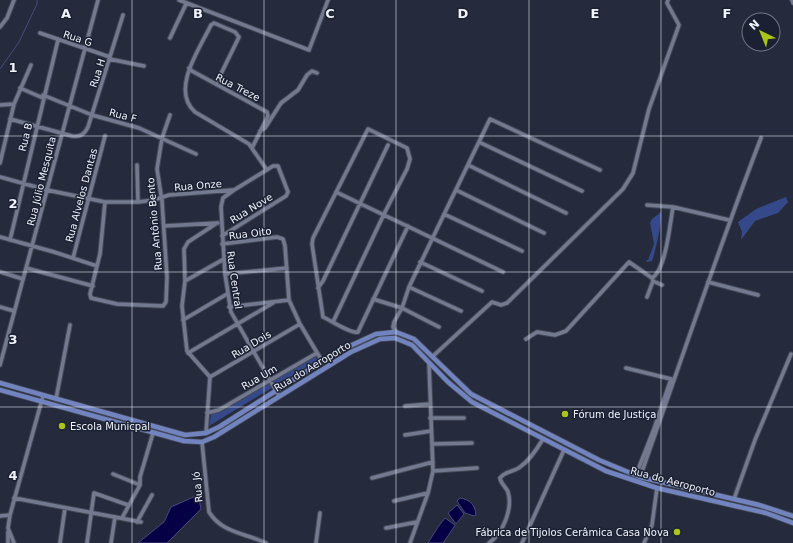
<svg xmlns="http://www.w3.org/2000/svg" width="793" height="543" font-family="'DejaVu Sans',sans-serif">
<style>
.green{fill:#354889}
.water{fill:#050045;stroke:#4c497c}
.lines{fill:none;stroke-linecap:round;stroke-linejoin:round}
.stream{stroke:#4c497c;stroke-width:1}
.minor-casing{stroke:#444957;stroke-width:5.5}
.major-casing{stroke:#444957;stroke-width:6}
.minor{stroke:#737a8f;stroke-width:3.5}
.major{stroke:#7284bf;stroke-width:4.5}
.grid{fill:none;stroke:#f1f4fd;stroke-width:1;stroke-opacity:0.55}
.poi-dot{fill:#abc616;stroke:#1b2132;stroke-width:1.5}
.labels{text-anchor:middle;stroke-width:3;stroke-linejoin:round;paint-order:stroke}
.street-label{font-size:10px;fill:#f1f4fd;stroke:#1b2132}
.poi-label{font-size:10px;fill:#f1f4fd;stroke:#1b2132;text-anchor:start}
.grid-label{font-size:13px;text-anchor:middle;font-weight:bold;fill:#f1f4fd;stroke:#1b2132;stroke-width:3;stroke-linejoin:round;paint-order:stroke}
</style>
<rect width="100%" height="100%" fill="#252b3c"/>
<!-- green -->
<path class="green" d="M786,197L788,202L778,213L755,221L741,240L742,232L738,222L756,209Z
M661,212C663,219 655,253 652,261L647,262L646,260H648L654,244L650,223L652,219Z
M314,355L318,360L209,426L211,415Z"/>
<!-- water -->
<path class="water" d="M198,495L201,509L167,543H138L164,522L171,507Z
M460,498C470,500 475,504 476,515L474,516L465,513L457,501Z
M457,505L464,514L456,524L448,513Z
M445,518L455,525L454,527L443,543H428L438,527Z"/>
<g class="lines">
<!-- stream -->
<path class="stream" d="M0,69L19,42L37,4V0"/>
<!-- minor casing -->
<g class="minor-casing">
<path id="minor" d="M179,0L309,50L328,0
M792,0L793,3
M0,27L7,18L14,0
M40,33L110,57
M170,38L186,4
M109,59L144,66
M189,68L192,71L267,112L268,116L252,148
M216,84L239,37L235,32L214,23L211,25C200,48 170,90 195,112L249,144L267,170
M20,88L43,98
M43,95L92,115L139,128L196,154
M0,105L14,104
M10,119L72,136C80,137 84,135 88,127L123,15
M260,131L265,128L281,103L298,90L307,75L312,71L317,73
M479,142L582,191
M0,163L14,104L31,65
M137,165L138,202
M468,165L566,213
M0,177L47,190L105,202H138L154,200L169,195L233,190
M456,190L544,233
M336,192L503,272
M105,202L100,254L90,294L91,298L117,304L163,306L166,302L167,277L162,201L157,169L162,138L170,115
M647,205L673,207L729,220
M444,214L522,251
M164,226L218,223
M222,236L286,196L288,192L278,166H273L234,190L223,198L221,207L225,274L231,312L279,396
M0,237L54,252L97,266
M10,240L58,40
M222,244L277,237L283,239L285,246L289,300L300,324L322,361
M73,258L105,136
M420,262L482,291
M26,268L93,286
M0,272L23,279
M225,274L287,268
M652,278C666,270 670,223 673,207
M185,281L224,259
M653,281L662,285
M708,282L758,295
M409,287L461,311
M318,288L323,281L388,145
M373,299L402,308L439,327
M0,307L14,311
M229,307L289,300
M183,320L227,294
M333,322L384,214L407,169L410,159L407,148L368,129L313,238L312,244L323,317C330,320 351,334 358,332L408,226
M396,332L393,327L394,322L402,308L409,287L490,119L600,170
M526,339L537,332L555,335L566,331L629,262L652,278L653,281L647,297
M188,353L273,303
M432,357L492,302L501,305L507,303L623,189L633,173L649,109L679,25L667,3L668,0
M0,365L98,0
M626,368L671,379L654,429L636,475
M210,377L300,324
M56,399L70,325
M405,406L430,404
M207,413L219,410L317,353
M430,418H464
M206,433L210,377L187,351L182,306L185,281L184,249L188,242L217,223
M405,435L431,431
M202,442L209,512C222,533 245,533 266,543
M432,444L472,443
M433,471L477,468
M113,474L140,485
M640,477C680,364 718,250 761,138
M372,478L433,462
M14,498L141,522
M734,499L755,440L791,354
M394,501L428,493
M0,516L10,515
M122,518L140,485V477L153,433
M137,522L152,495
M386,528L417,522
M8,543V532
M14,543L8,528L10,515L43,396
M60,543L65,508
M87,543L94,493L128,505
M111,543L115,517
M316,543L320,513
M410,543L428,493L433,471L429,363
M489,543C503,533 513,509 508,492C506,487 501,484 500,478C505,471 514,472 520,467C529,461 537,449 543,439
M522,543L564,450
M644,543L652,525L657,488"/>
</g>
<!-- major casing -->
<g class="major-casing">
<path id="major" d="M0,383L185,435L206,433L219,427L337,352L376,334L396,332L414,339L471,394L599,460L640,477L759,505L793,516
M0,390L184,441L202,442L214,437L351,352L380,339L395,338L412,345L448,382L472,402L606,471L657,488L766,513L793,523"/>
</g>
<!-- minor -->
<use href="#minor" class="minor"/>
<!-- major -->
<use href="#major" class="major"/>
</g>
<!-- grid -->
<path class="grid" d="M132,0V543M264,0V543M396,0V543M529,0V543M661,0V543M0,136H793M0,272H793M0,407H793"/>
<!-- markers -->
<g class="poi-dot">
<circle cx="565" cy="414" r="4"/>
<circle cx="62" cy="426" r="4"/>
<circle cx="677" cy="532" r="4"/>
</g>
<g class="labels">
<!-- street labels -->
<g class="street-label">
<text transform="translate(78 38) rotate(19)" y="4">Rua G</text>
<text transform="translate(97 73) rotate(-72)" y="4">Rua H</text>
<text transform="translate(238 87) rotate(27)" y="4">Rua Treze</text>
<text transform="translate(123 115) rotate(15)" y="4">Rua F</text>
<text transform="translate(25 137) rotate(-76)" y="4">Rua B</text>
<text transform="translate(41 181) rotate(-76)" y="4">Rua Júlio Mesquita</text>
<text transform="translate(198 185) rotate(-5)" y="4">Rua Onze</text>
<text transform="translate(81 195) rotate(-75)" y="4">Rua Alvelos Dantas</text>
<text transform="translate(251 208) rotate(-32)" y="4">Rua Nove</text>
<text transform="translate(154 224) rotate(-95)" y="4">Rua Antônio Bento</text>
<text transform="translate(250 233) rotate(-7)" y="4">Rua Oito</text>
<text transform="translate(235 280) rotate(82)" y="4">Rua Central</text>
<text transform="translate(251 344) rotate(-31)" y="4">Rua Dois</text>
<text transform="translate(312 366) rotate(-31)" y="4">Rua do Aeroporto</text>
<text transform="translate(259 377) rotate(-30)" y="4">Rua Um</text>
<text transform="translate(673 481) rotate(15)" y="4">Rua do Aeroporto</text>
<text transform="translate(197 487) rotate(-96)" y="4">Rua Jó</text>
</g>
<!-- poi labels -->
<g class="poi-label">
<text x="573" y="418">Fórum de Justiça</text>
<text x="70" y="430">Escola Municpal</text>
<text x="669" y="536" text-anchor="end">Fábrica de Tijolos Cerâmica Casa Nova</text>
</g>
</g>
<g class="grid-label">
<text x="66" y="18">A</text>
<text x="198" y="18">B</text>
<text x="330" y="18">C</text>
<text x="463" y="18">D</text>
<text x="595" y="18">E</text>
<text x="727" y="18">F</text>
<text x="13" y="72">1</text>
<text x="13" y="208">2</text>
<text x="13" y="344">3</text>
<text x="13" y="480">4</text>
</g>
<!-- north arrow -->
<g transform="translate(761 32) rotate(317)"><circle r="19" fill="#1b2132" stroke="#717583"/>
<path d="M0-3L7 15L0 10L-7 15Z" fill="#abc616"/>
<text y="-6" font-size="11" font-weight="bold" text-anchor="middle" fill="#f1f4fd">N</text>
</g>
</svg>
